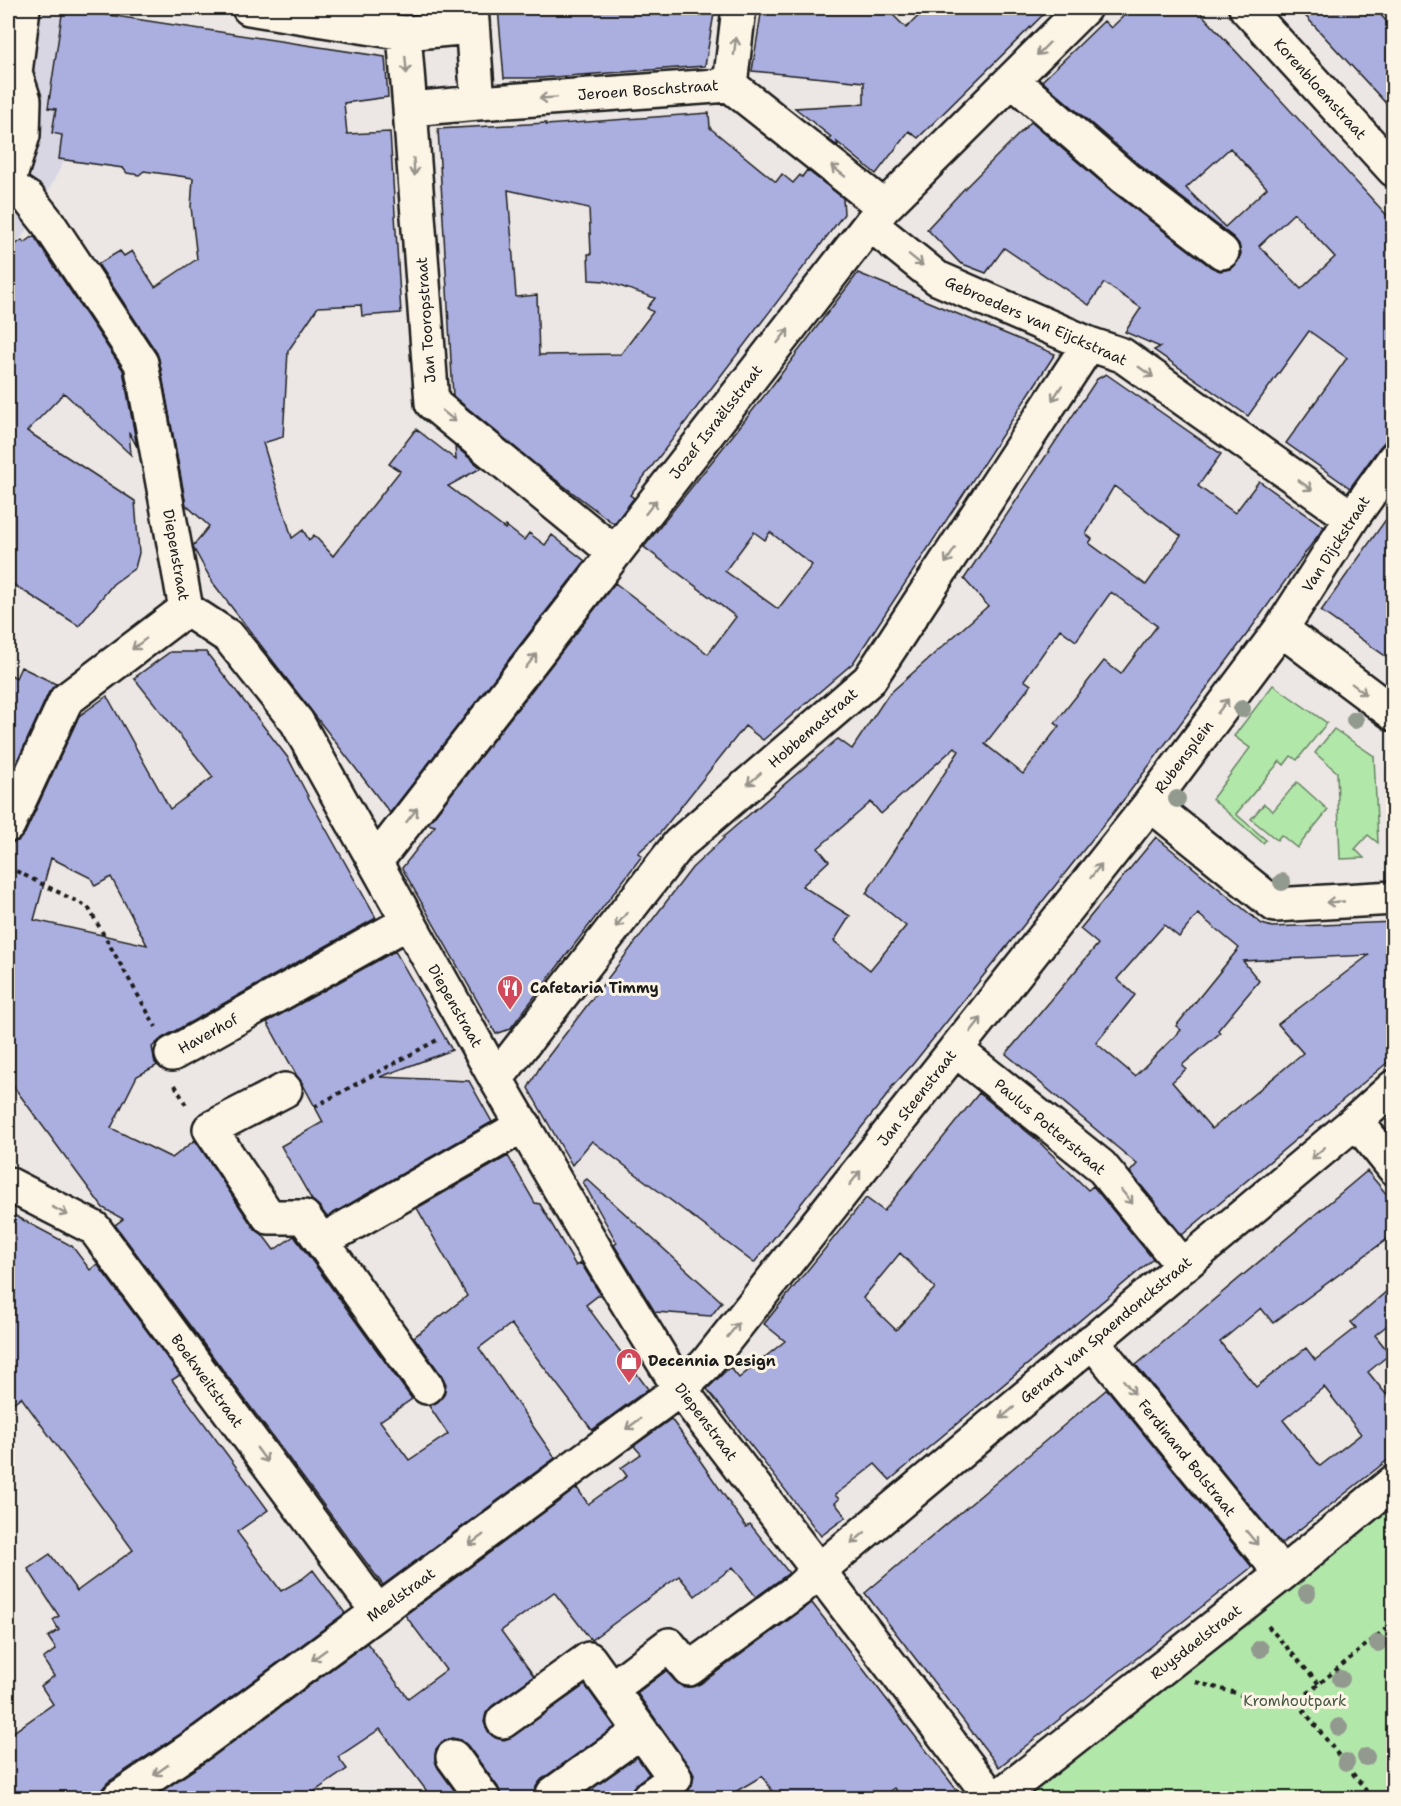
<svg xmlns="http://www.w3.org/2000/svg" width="1401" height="1806" font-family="'Shantell Sans',sans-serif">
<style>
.built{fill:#d8d6e3}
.green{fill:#b2e7aa;stroke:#678263;stroke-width:1.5}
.building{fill:#abafe0;stroke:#1c1c1c;stroke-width:1.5;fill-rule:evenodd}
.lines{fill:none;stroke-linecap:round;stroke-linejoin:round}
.minor-casing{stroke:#1c1c1c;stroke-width:38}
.path{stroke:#1c1c1c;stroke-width:4;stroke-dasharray:4.5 4.5;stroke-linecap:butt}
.minor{stroke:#fcf5e5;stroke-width:33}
.tree{fill:#92998e}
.oneway{stroke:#97938b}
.labels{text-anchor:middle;stroke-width:6;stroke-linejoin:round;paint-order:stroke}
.street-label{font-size:15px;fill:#1c1c1c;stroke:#fcf5e5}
.poi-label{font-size:15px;font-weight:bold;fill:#1c1c1c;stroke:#fcf5e5;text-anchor:start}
.park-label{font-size:15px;fill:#495947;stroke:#fcf5e5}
</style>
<rect width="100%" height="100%" fill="#ece7e4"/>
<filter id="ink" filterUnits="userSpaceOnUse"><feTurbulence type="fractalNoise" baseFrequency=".0167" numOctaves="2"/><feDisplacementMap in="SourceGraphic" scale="12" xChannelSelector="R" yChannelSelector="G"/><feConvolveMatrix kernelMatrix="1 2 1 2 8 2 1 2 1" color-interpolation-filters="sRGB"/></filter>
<g filter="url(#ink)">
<!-- built -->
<path class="built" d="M8,8H90L63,163L30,226L8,254Z"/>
<!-- green -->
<path class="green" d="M1273,685L1327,723L1297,760L1291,756L1284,765L1280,761L1236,814L1266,840L1263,843L1212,799L1250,748L1234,736Z
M1334,729L1374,756L1378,843L1368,835L1355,849L1364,858L1340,859L1337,772L1315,753Z
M1297,782L1328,810L1297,848L1281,835L1277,840L1251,819L1264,804L1273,811Z
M1393,1501V1798H1016Z"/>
<!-- building -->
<path class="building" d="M63,8L385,57L388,97L344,103L347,134L390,132L401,313L362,316L361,305L318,307L288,351L283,437L263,443L292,538L303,530L309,540L314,535L333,556L400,471L389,464L416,429L456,460L455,446L481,468L448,486L505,529L506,526L524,540L529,533L545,545L552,535L585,561L390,813L213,583L194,549L193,546L209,526L186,505L159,359L157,353L98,264L120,251L124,256L132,251L155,287L197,259L191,207L193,178L144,171L139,175L127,173L123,168L59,159L62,135L52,133L56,109L48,108Z
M498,8H715L705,66L540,78H504Z
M762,8H886L906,28L927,8H1050L918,138L909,131L876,174L837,142L838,146L829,140L831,137L795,108L864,104V82L752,71Z
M1132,8H1196L1394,223V431L1379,448L1350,488L1286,443L1347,358L1309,331L1248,416L1154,350L1160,347L1125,332L1141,308L1104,283L1089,305L1004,248L986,273L960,263L927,229L962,191L1031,122L1114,193L1211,267L1220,271L1230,269L1236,264L1241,254L1239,244L1233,237L1137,163L1042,81L1104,21L1111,28ZM1230,148L1267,188L1225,227L1186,188ZM1294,213L1335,257L1301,289L1259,246Z
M1298,8H1374L1394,29V112Z
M709,113L710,128L776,182L782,174L793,183L800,175L802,177L807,170L843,198L844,214L630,495L634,498L614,524L535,464L453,396L438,129L546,123V125ZM508,190L589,208L591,254H588L589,280L605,281L655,298L647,308L653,312L621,354L539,355L537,295L516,297Z
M34,236L123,370L137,447L129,432L131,455L64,393L27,431L135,501L139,553L135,568L113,584L79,626L8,581V250L22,240L24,243Z
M858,273L1055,354L853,663L763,740L745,726L660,833L638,853L642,856L510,1029L496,1034L402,868L435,826L428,824L615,583L708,654L736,617L644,547L768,391ZM754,532L765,540L770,532L812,565L778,609L725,571Z
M1106,374L1221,454L1198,486L1235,513L1259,481L1324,527L1247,634L1125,798L913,1064L891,1088L892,1089L754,1263L592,1141L572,1165L528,1088L540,1067L692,868L724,838L723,837L835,741L838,739L852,749L888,695L988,606L964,579L1097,379ZM1114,486L1181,536L1146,585L1089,543L1092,539L1086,534ZM1111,592L1157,626L1121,674L1104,661L1055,723L1059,726L1023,774L985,744L1031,685L1024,680L1060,629L1076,641ZM955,747L959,751L866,893L906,926L870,970L834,941L850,916L802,886L829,861L818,848L871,802L881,814Z
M1394,508V662L1321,611Z
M170,652H206L288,758L308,796L307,795L376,918L162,1038L152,1047L155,1063L158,1065L137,1076L111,1128L172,1158L195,1140L253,1227L262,1234L274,1250L294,1236L412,1399L380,1421L409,1460L448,1434L429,1406L437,1402L444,1395L446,1384L442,1376L414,1337L467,1296L417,1208L508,1156L535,1203L540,1204L576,1266L581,1263L600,1294L586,1305L648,1389L592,1430L511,1324L479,1348L555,1458L383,1585L115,1225L123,1219L103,1208L8,1079V843L18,841L25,833L79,716L107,696L170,809L213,777L134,678ZM51,858L91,878L95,886L111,877L147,945L34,920Z
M21,667L56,684L49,692L8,782V673L16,678Z
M1156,837L1262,924L1272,927L1394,922V1057L1182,1235L1130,1172L1137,1164L1006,1054L1098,944L1080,929ZM1198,914L1239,948L1176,1026L1181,1030L1135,1076L1096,1043L1135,995L1117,979L1164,925L1179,937ZM1369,955L1278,1024L1303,1053L1212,1129L1172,1082L1186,1069L1182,1065L1220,1033L1218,1030L1259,981L1243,961Z
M395,951L452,1050L380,1077L469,1081L492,1122L327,1217L319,1206L312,1200L281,1146L323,1122L301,1081L297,1076L267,1022Z
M979,1093L1036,1139L1088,1190L1093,1186L1153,1259L890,1480L875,1464L835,1495L839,1499L835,1503L846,1517L821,1536L707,1389L730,1367L739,1378L785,1341L764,1324L866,1198L884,1211ZM900,1253L935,1288L896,1330L863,1298Z
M1367,1171L1394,1203V1234L1273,1323L1261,1308L1220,1342L1256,1387L1306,1348L1315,1360L1356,1328L1351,1322L1394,1285V1320L1375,1335L1390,1354L1368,1372L1394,1404V1455L1281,1544L1136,1365ZM1324,1387L1361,1434L1320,1466L1283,1420Z
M587,1179L722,1302L711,1316L655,1312L614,1245L617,1243L583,1182Z
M8,1212L72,1246L90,1270L97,1264L180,1375L172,1380L268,1510L237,1532L281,1591L302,1579L313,1570L345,1613L192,1726L108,1782L102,1789L100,1798H8V1736L53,1704L41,1686L54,1676L43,1659L56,1649L48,1637L59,1630L53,1620L59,1616L28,1569L50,1554L77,1591L133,1550L21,1397L8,1407Z
M1107,1389L1252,1567L999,1767L865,1593Z
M671,1419L700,1458L699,1459L746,1527L750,1524L789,1573L756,1597L733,1567L695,1596L679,1576L591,1640L554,1592L501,1631L534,1676L492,1706L486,1713L484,1722L488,1732L496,1738L504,1740L513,1736L585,1685L615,1727L542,1779L536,1787L535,1798H501L498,1787L468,1746L461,1740L452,1738L442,1742L436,1749L435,1760L438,1768L460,1798H432L380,1729L338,1757L347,1769L305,1798H152L214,1756L367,1643L408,1698L446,1670L405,1615L577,1488L588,1504L627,1476L621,1468L641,1454L634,1446Z
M812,1603L939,1767L963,1798H902L894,1788L880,1798H777L762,1776L725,1798H679L687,1793L692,1785L694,1775L690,1768L637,1693L666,1671L675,1681L684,1688L700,1684Z
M637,1757L649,1774L637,1783L631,1790L630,1798H579Z"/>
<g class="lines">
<!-- minor casing -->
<g class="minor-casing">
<path id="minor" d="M249,8L404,33
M471,8L478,103L410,109L404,33L472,27
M1246,8L1394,170
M1012,80L1125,178L1222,252
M730,85L739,8
M8,94L15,73L23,8
M478,103L730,85L884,207
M410,109L432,403L615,553
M8,183L23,135L24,100L15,73
M8,185L29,199L48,223L141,363L186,609L229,637L297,722L496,1079L603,1263L680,1389L992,1798
M870,224L937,278L1089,344L1122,355L1352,518
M1281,629L1352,518L1394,459
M1150,804L1275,905L1394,898
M8,825L66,700L186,609
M376,861L870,224L884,207L1084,8
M956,1050L1101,1166L1183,1266
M172,1054L408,922
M496,1079L679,844L869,680L1089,344
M285,1090L210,1129L269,1217H304L427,1387
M1356,1121L1394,1168
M8,1184L94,1228L378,1612
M322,1241L524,1125
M1092,1341L1282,1574
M611,1689L669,1645L689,1669L799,1589L818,1571L1356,1121L1394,1087
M503,1721L589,1659L675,1778L648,1798
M453,1757L483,1798
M553,1794L641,1731
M119,1798L203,1741L680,1389L706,1364L1150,804L1281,629L1394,714
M997,1798L1282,1574L1394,1482"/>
</g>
<!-- path -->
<path class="path" d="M8,867L88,907L156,1027
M175,1085L187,1107
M314,1107L439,1039
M1268,1626L1319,1684
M1196,1682L1236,1693L1258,1702H1297
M1372,1798L1297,1702L1394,1622"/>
<!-- minor -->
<use href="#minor" class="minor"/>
</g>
<!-- trees -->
<g class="tree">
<circle cx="1242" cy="709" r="9"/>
<circle cx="1355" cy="720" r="9"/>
<circle cx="1177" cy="799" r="9"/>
<circle cx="1282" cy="882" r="9"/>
<circle cx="1307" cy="1593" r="9"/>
<circle cx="1378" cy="1643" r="9"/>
<circle cx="1260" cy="1649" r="9"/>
<circle cx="1341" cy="1679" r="9"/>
<circle cx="1339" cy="1727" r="9"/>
<circle cx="1366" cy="1757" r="9"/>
<circle cx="1346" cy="1762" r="9"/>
</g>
<!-- one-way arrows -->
<defs><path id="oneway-shaft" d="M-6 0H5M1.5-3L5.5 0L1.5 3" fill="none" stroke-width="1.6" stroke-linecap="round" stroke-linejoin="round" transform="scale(1.5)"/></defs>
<g class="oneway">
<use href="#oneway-shaft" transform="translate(735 46) rotate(-83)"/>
<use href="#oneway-shaft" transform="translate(1043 49) rotate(135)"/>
<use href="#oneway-shaft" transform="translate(406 65) rotate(85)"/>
<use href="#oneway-shaft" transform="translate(548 98) rotate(176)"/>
<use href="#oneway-shaft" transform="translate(414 167) rotate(86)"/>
<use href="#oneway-shaft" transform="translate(838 171) rotate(-142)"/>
<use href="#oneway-shaft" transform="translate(916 260) rotate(39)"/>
<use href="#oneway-shaft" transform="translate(783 336) rotate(-52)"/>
<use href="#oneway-shaft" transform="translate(1146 372) rotate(35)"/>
<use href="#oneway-shaft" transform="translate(1057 393) rotate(123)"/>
<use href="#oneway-shaft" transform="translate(449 416) rotate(39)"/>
<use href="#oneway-shaft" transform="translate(1305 485) rotate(35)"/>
<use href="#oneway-shaft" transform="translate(651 507) rotate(-52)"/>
<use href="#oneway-shaft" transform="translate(950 556) rotate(123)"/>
<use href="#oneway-shaft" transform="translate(139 644) rotate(143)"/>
<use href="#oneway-shaft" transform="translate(531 661) rotate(-52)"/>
<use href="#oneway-shaft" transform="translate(1359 689) rotate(37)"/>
<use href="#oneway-shaft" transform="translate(1223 706) rotate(-53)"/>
<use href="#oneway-shaft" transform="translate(754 779) rotate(139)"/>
<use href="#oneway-shaft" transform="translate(412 815) rotate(-52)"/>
<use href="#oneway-shaft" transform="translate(1096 871) rotate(-52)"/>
<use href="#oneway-shaft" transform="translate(1335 902) rotate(177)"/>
<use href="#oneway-shaft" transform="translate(621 920) rotate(128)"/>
<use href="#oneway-shaft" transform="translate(976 1025) rotate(-52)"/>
<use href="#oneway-shaft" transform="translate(1318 1153) rotate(140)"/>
<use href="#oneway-shaft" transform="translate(855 1178) rotate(-52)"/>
<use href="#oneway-shaft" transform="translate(1127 1197) rotate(51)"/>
<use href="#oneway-shaft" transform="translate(60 1211) rotate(27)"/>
<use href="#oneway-shaft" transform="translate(733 1330) rotate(-51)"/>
<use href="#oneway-shaft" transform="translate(1129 1387) rotate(51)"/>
<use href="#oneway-shaft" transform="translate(1007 1413) rotate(140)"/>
<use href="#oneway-shaft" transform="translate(633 1424) rotate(144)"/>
<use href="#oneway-shaft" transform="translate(262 1455) rotate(54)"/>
<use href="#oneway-shaft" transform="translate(858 1538) rotate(140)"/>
<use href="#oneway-shaft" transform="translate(1252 1538) rotate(51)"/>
<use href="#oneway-shaft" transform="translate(476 1540) rotate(144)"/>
<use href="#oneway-shaft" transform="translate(319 1655) rotate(144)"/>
<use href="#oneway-shaft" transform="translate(161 1770) rotate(145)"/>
</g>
</g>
<!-- icons -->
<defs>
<g id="restaurant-pin" transform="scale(1.35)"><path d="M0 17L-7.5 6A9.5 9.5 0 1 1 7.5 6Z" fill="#d1495b" stroke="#fcf5e5"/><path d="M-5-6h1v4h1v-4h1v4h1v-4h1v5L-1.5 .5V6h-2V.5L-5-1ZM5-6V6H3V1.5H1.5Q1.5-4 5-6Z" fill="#fff"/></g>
<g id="shop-pin" transform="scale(1.35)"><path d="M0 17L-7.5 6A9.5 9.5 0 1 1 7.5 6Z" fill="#d1495b" stroke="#fcf5e5"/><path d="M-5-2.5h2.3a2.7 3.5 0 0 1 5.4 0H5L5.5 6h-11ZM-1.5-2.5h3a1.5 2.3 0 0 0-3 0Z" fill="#fff"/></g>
</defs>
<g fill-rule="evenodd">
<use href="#restaurant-pin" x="510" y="988"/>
<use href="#shop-pin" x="629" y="1361"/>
</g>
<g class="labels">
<!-- street labels -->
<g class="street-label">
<text transform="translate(1320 89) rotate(48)" y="5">Korenbloemstraat</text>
<text transform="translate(648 90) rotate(-4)" y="5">Jeroen Boschstraat</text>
<text transform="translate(426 320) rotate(-94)" y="5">Jan Tooropstraat</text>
<text transform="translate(1036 321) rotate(24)" y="5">Gebroeders van Eijckstraat</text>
<text transform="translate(716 422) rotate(-52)" y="5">Jozef Israëlsstraat</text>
<text transform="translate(1336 544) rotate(-57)" y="5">Van Dijckstraat</text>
<text transform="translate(176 555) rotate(80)" y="5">Diepenstraat</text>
<text transform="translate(813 728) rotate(-41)" y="5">Hobbemastraat</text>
<text transform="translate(1184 757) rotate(-53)" y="5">Rubensplein</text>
<text transform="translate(455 1006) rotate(60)" y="5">Diepenstraat</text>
<text transform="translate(208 1034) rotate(-29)" y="5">Haverhof</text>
<text transform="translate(917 1098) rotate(-52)" y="5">Jan Steenstraat</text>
<text transform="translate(1050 1127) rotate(40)" y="5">Paulus Potterstraat</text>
<text transform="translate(1106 1330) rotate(-40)" y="5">Gerard van Spaendonckstraat</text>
<text transform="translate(207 1381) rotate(54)" y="5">Boekweitstraat</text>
<text transform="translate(706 1422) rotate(53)" y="5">Diepenstraat</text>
<text transform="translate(1187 1458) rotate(51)" y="5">Ferdinand Bolstraat</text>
<text transform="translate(401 1595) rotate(-36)" y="5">Meelstraat</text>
<text transform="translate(1196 1642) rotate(-38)" y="5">Ruysdaelstraat</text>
</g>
<!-- poi labels -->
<g class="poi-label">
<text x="530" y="993">Cafetaria Timmy</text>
<text x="648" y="1366">Decennia Design</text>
</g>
<!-- park labels -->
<g class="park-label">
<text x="1295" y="1706">Kromhoutpark</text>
</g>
</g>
<!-- margin -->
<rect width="1401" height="1806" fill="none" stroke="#fcf5e5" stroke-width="30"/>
<rect x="15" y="15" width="1371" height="1776" fill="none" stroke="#1c1c1c" stroke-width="2" filter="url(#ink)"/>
</svg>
